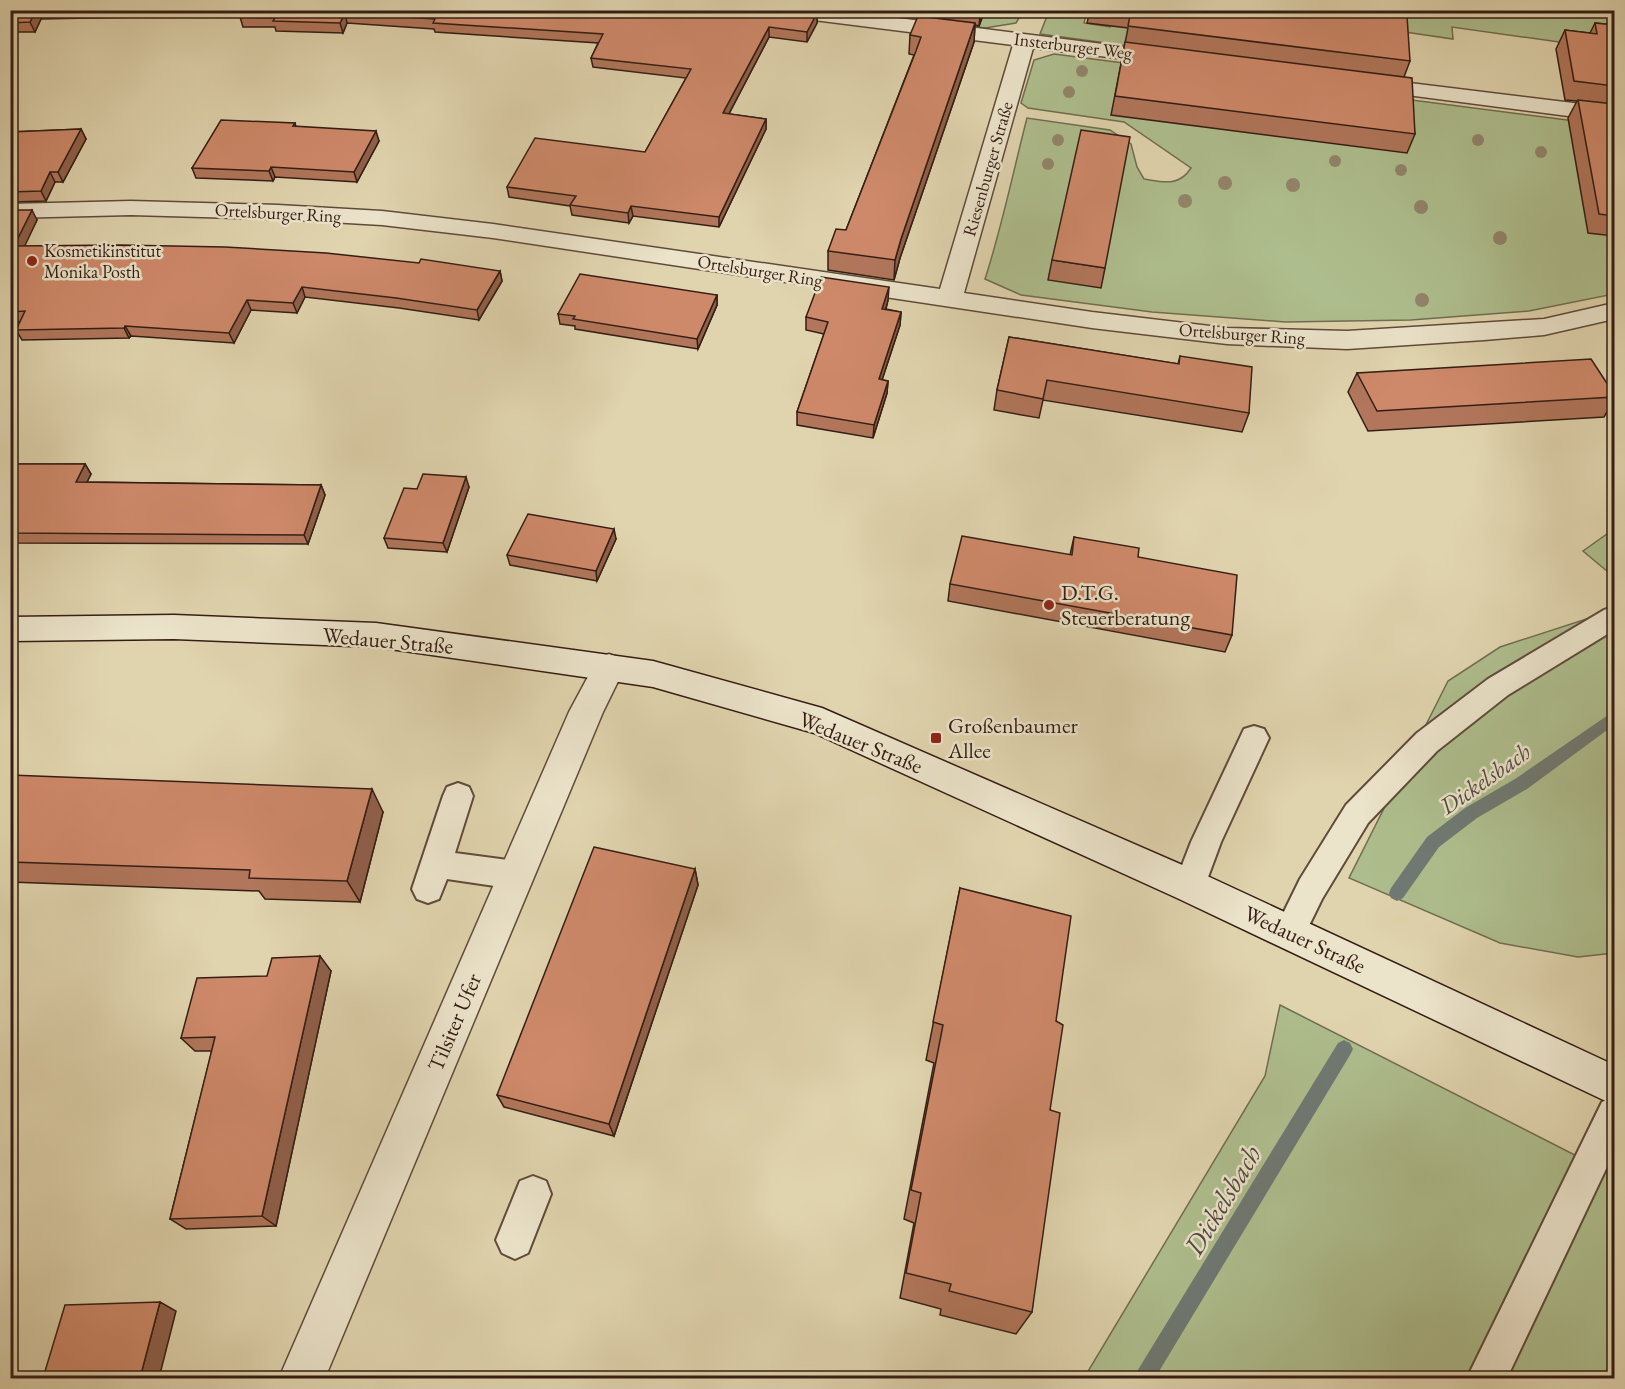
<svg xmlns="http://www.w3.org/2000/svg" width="1625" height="1389" font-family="'EB Garamond',serif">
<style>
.green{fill:#aebd8d;stroke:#716d50;stroke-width:1.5}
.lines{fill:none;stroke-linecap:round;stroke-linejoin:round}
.stream{fill:#6f7973;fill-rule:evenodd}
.service-casing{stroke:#5f4b3a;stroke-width:4}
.minor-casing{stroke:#5f4b3a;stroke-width:3}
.secondary-casing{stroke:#341d14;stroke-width:3}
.service{fill:#ebe3ca;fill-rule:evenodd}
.minor{fill:#ebe3ca;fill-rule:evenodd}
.secondary{fill:#ebe3ca;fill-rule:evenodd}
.tree{fill:#92856a}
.wall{fill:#b1765b;stroke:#341d14;stroke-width:1.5}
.shaded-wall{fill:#90604a;stroke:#341d14;stroke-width:1.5}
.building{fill:#ce896a;stroke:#341d14;stroke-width:1.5}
.poi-dot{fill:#8f2418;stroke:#ebe3ca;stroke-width:2}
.labels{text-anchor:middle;stroke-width:5;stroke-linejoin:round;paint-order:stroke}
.far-street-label{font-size:18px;fill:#341d14;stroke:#ebe3ca}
.far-poi-label{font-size:18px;fill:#341d14;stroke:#ebe3ca;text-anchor:start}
.poi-label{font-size:22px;fill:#341d14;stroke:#ebe3ca;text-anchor:start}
.street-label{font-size:22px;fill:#341d14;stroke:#ebe3ca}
.water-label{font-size:24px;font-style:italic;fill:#524b44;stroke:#ebe3ca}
.near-water-label{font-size:28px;font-style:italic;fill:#524b44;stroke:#ebe3ca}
</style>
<rect width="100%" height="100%" fill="#e0d4ae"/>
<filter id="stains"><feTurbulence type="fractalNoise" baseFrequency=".00333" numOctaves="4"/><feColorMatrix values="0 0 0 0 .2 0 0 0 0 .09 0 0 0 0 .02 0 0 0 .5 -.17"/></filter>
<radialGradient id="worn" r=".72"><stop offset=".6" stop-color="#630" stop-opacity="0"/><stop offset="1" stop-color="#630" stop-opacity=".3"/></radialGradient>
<!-- green -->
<path class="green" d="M937,11L988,17L991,11H1023L1016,23L985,28L933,20Z
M1049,11H1087L1084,23L1110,27L1111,23L1141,27L1136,47L1040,34Z
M1306,11H1614V40L1566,43L1452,27L1453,39L1398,31Z
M1054,54L1614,126V294L1529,311L1411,320L1285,322L1152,312L1021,295L985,279C1002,227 1013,172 1027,118L1110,130L1131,144L1137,167L1144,179C1163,182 1179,187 1191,168L1124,122L1028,108L1021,103L1034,60Z
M1614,529V577L1583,551Z
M1614,610V953L1578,957L1500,943L1349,878L1448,681L1500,647Z
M1280,1005L1614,1175V1378H1084L1265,1076Z"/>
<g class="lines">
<!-- stream -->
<path class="stream" d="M1614,711V725L1527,789L1477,818L1439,847L1403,898L1397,901L1391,898L1389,893L1391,888L1427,837L1465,808L1515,779Z
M1344,1040L1350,1043L1353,1049L1350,1055L1155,1378H1133L1338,1043Z"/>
<!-- service casing -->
<g class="service-casing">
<path id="service" d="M1614,606V630L1508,695L1437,751L1368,823L1322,899L1301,942L1290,947L1279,942L1274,932L1300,879L1346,805L1417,733L1488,679L1604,610Z
M1254,726L1264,729L1269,738L1221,842L1201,896L1190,900L1179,896L1174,886L1191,842L1244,729Z
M458,783L469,787L473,796L455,853L516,861L527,865L532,875L527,885L516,889L447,879L439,899L428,903L417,899L412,889L443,796L447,787Z
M1614,1096V1152L1507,1378H1467L1602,1102Z
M533,1176L546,1181L551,1194L528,1253L515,1259L502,1253L496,1240L520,1181Z"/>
</g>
<!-- minor casing -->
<g class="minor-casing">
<path id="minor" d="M772,10H835L1166,52L1173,54L1177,58L1173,62L1166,64L1033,48L964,293L1092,312L1227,328L1347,331L1544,319L1614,303V319L1544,335L1484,340L1347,349L1227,344L1092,328L493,238L382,225L278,219L131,215L10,218V204L131,201L278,205L382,211L493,224L940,289L1013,45L782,16L775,14Z
M1369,78L1614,108V122L1361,89L1358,84L1361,79Z
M609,654L620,658L625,667L603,712L325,1378H279L569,712L598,658Z"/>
</g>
<!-- secondary casing -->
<g class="secondary-casing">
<path id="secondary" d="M174,615L376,623L653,661L822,708L1203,874L1614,1065V1105L1177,898L814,733L653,687L376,647L174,639L10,641V617Z"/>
</g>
<!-- service -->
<use href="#service" class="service"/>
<!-- minor -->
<use href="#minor" class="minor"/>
<!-- secondary -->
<use href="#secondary" class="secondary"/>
</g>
<!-- trees -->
<g class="tree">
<circle cx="1082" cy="71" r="6"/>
<circle cx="1069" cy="92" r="6"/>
<circle cx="1058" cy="140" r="6"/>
<circle cx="1478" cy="140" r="6"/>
<circle cx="1541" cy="152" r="6"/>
<circle cx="1335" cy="161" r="6"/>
<circle cx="1048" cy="164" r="6"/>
<circle cx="1401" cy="170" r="6"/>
<circle cx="1225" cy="183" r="7"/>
<circle cx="1293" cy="185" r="7"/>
<circle cx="1185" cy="201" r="7"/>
<circle cx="1421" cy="207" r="7"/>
<circle cx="1500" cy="238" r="7"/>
<circle cx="1422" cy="300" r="7"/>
</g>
<!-- wall -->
<path class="wall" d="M10,10H797L817,13V23L807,42L769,37L729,114L766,119V129L719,227L633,216L629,223L572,215L570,206L509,197L507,187L645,152L686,78L593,67L591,58L598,43L435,32L434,29L347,23L343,33L276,31L275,27H243L240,17L241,15L41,19L35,32H10Z
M923,10H988L986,15H983L979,26L975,25L974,42L900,258L894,280L828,270V251L846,230L914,55L909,54L910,35L923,17Z
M1090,10H1370L1410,61L1404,77L1415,134L1407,153L1111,115L1128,28L1087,23Z
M1595,23L1614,25V236L1588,233L1568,118L1577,101L1565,100L1556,49L1565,30L1590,33Z
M295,123L296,127L379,141L357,182L275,177L273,181L196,178L192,168Z
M81,129L86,139L63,182H55L46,201L10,202V132Z
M10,210L37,220L24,246L500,271L502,281L479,320L399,308L305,297L297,313L251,310L234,343L131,336L129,338L22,340L16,330L20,322H10Z
M1052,260L1105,268L1101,288L1048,280Z
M717,295V305L698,349L575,329V326L560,324L558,314Z
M888,300L886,309L901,312L900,325L882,380L888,381L887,393L873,438L797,425V412L824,334L806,330V317Z
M1009,337L1178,364L1180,356L1249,413L1242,432L1043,400L1039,418L994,410L997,390Z
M1357,373L1614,394V400L1604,417L1368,431L1348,392Z
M10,464H85L91,474L87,482L321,485L325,495L308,544L10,543Z
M469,487L447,552L388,548L384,538L417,489Z
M1074,537L1138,557L1232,635L1225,652L948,601L950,584L1070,555Z
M616,539L597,581L510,565L507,555Z
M10,775L383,812L360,902L265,899L259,891L10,882Z
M695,869L698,885L614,1136L504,1107L497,1095Z
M960,888L1056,1021L1050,1110L1032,1312L1016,1334L940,1315L941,1309L900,1298L914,1223L904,1219L934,1063L926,1060Z
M331,971L276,1226L186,1229L170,1219L212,1051H195L181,1038L267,976Z"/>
<!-- shaded-wall -->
<path class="shaded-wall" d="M36,10H37L41,19L35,32L30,22Z
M982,10H983V15L979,26L980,16Z
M345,13L347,23L343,33L340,23Z
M817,13V23L807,42V32Z
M975,23L974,42L900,258L894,280L895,260L901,239Z
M769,27V37L724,123L723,113Z
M766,119V129L719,227V217Z
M81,129L86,139L63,182L58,172Z
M376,131L379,141L357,182L354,172Z
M271,167L275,177L273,181L269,171Z
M50,172L55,182L46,201L41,191Z
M631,206L633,216L629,223L628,213Z
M32,210L37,220L20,256L14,246Z
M500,271L502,281L479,320L477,310Z
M302,287L305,297L297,313L293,303Z
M889,287L888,300L882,322V309Z
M717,295V305L698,349L697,339Z
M247,300L251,310L234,343L229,333Z
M901,312L900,325L878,392L879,379Z
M125,326L131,336L129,338L124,328Z
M888,381L887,393L873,438L874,425Z
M85,464L91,474L82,492L76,482Z
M466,477L469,487L447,552L443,543Z
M321,485L325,495L308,544L304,535Z
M614,529L616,539L597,581L596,571Z
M372,789L383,812L360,902L347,881Z
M695,869L698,885L614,1136L609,1124Z
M320,956L331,971L276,1226L262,1216Z
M160,1302L176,1311L159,1378H140Z"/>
<!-- building -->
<path class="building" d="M10,10H36L30,22L10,23Z
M244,10H797L817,13L807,32L769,27L723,113L766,119L719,217L631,206L628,213L570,205L576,196L507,187L535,138L645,152L691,69L591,58L603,34L433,23L435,19L345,13L340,23L273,21L275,18L240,17Z
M933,10H982L980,16Z
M1131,10H1370V11L1407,16L1410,61L1128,26Z
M918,16L975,23L901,239L895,260L828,251L836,229L846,230L916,51L921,37L910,35Z
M1595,23L1614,25V86L1574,81L1565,30L1597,34Z
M1125,42L1412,78L1415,134L1115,96Z
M1578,100L1614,104V216L1599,214Z
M221,120L295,123L293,126L376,131L354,172L271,167L269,171L192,168Z
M81,129L58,172H50L41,191L10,192V132Z
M1081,130L1130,137L1105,268L1052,260Z
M10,210H32L14,246L120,245L225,247L326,253L419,263L421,259L500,271L477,310L396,298L302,287L293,303L247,300L229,333L125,326L124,328L16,330L25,311L10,312Z
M580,274L717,295L697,339L573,319L575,316L558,314Z
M821,277L889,287L882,309L901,312L879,379L888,381L874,425L797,412L828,322L806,317Z
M1009,337L1179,364L1180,356L1252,367L1249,413L1047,380L1043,399L997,390Z
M1591,359L1614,394V397L1377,411L1357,373Z
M10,464H85L76,482L321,485L304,535L10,533Z
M423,474L466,477L443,543L384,538L404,488L417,489Z
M528,514L614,529L596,571L507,555Z
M962,536L1072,555L1074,537L1139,548L1138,557L1237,575L1232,635L950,584Z
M10,775L372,789L347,881L249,878L250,870L10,862Z
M594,847L695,869L609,1124L497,1095Z
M960,888L1071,916L1056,1021L1063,1025L1050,1110L1060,1113L1032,1312L949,1291L951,1284L906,1273L921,1193L911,1190L943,1025L933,1022Z
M320,956L262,1216L170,1219L215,1037L181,1038L197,978L267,976L272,958Z
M160,1302L140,1378H43L65,1305Z"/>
<!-- markers -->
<g class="poi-dot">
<circle cx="32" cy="261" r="6"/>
<circle cx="1049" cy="605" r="6"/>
<rect x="930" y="732" width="12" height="12" rx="3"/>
</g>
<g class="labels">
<!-- far-street labels -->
<g class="far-street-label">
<text transform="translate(1073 46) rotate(7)" y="6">Insterburger Weg</text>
<text transform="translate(988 169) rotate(-74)" y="6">Riesenburger Straße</text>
<text transform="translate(278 213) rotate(3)" y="6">Ortelsburger Ring</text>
<text transform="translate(760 271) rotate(9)" y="6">Ortelsburger Ring</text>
<text transform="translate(1242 334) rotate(4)" y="6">Ortelsburger Ring</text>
</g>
<!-- far-poi labels -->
<g class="far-poi-label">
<text x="44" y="257">Kosmetikinstitut<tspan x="44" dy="21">Monika Posth</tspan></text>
</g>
<!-- poi labels -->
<g class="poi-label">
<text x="1061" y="600">D.T.G.<tspan x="1061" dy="25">Steuerberatung</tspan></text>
<text x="948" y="733">Großenbaumer<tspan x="948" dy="25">Allee</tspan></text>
</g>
<!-- street labels -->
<g class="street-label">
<text transform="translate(388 640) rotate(5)" y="8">Wedauer Straße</text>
<text transform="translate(861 742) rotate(22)" y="8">Wedauer Straße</text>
<text transform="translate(1305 939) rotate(25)" y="8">Wedauer Straße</text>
<text transform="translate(454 1022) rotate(-67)" y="8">Tilsiter Ufer</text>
</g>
<!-- water labels -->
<g class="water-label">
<text transform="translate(1485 779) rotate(-35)" y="8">Dickelsbach</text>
</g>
<!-- near-water labels -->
<g class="near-water-label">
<text transform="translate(1222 1200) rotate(-59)" y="10">Dickelsbach</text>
</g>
</g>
<!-- margin -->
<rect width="1625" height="1389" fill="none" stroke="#e0d4ae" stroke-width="36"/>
<rect x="12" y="12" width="1601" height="1365" fill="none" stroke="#341d14" stroke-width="3"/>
<rect x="18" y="18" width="1589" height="1353" fill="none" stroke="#341d14" stroke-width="1.5"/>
<rect width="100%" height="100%" filter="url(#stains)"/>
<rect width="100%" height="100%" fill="url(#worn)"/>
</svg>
